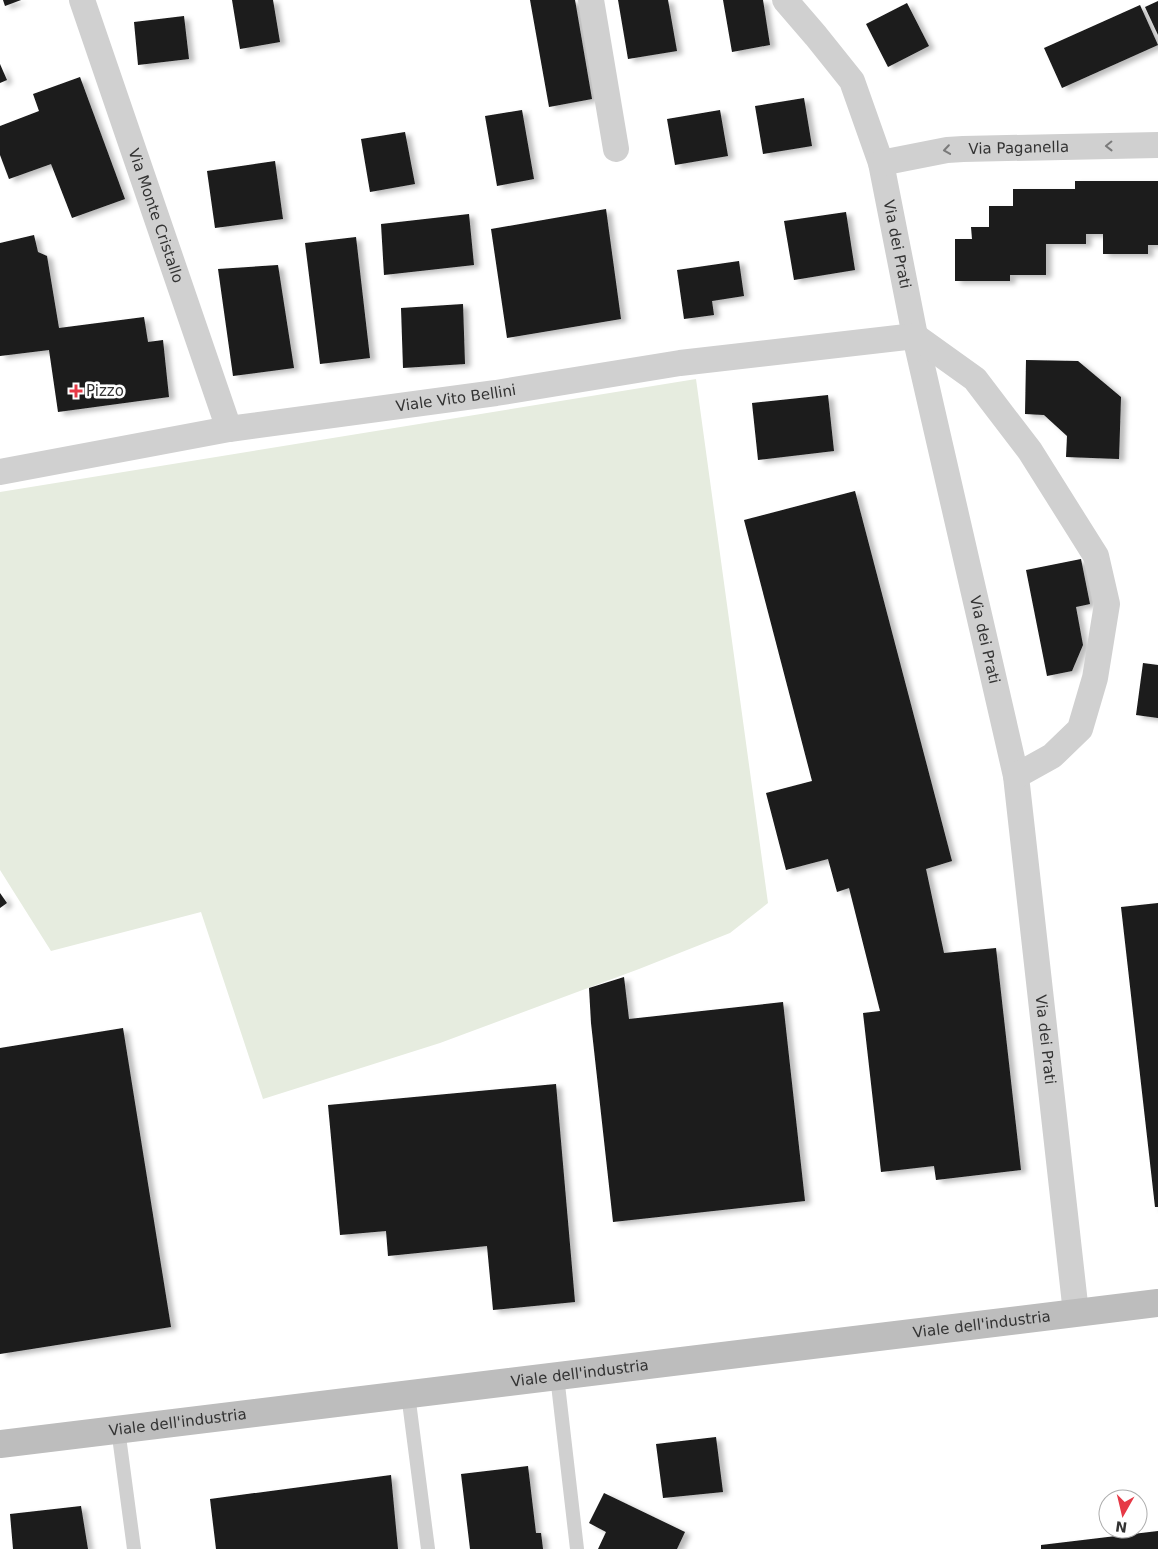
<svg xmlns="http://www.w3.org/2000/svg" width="1158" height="1549" font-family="'DejaVu Sans',sans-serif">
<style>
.green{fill:#e6ecdf}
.building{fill:#1a1a1a;filter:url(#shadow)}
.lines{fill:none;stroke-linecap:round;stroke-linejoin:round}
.lane{stroke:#d0d0d0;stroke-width:14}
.street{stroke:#d0d0d0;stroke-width:26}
.secondary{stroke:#bdbdbd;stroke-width:28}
.oneway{stroke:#7a7a7a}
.poi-dot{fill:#e63946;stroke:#fff;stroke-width:2}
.labels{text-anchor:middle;stroke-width:5;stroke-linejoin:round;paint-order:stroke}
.street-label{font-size:15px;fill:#333;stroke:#fff}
.poi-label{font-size:15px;fill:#333;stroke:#fff;text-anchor:start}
</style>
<defs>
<filter id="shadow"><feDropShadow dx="5.5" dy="3" stdDeviation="2.5" flood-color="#0004"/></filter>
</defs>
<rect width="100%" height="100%" fill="#fff"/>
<!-- green -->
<path class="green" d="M696,379L768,903L730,933L639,969L440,1043L263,1099L201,912L51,951L0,870V492Z"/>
<!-- building -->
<path class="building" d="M3,0H21L5,6Z
M232,0H273L280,42L240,49Z
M530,0H575L592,99L549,107Z
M618,0H668L677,51L628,59Z
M723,0H763L770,45L732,52Z
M1158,1V35L1145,7Z
M907,3L929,46L888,67L866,24Z
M1140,5L1158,45L1062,88L1044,48Z
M184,16L189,59L138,65L134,22Z
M0,64L7,80L0,83Z
M80,77L125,199L72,218L51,164L9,179L0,155V126L39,111L33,94Z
M804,98L812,146L763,154L755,106Z
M522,110L534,179L497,186L485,116Z
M720,110L728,156L675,165L667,119Z
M405,132L415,184L370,192L361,139Z
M275,161L283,219L215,228L207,171Z
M1075,181H1158V245H1148V254H1103V234H1086V244H1046V275H1010V281H955V239H972L971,227H989V206H1013V189H1075Z
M606,209L621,319L507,338L491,229Z
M846,212L855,270L794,280L784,221Z
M469,214L474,265L384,275L381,224Z
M34,235L38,252L47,256L59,328L144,317L148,342L163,340L169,397L58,412L49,350L0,356V243Z
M356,237L370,358L320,364L305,243Z
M739,261L744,296L712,301L714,315L684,319L677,270Z
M278,265L294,368L233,376L218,269Z
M463,304L465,364L403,368L401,308Z
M1026,360L1078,361L1121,397L1119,459L1066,457L1067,436L1044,415L1025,414Z
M828,395L834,451L758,460L752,403Z
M855,491L952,861L926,869L944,953L996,948L1021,1170L936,1180L934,1166L881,1172L863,1013L880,1011L849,888L837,892L828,859L786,870L766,793L812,781L744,520Z
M1081,559L1090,604L1076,607L1083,645L1072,671L1047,676L1026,570Z
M1143,663L1158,665V718L1136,715Z
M0,893L7,903L0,908Z
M1158,903V1207H1155L1121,907Z
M624,977L629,1019L783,1002L805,1201L613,1222L591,1023L589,988Z
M123,1028L171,1327L0,1354V1048Z
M556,1084L575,1302L493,1310L487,1246L388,1256L386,1231L340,1235L328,1105Z
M716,1437L723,1492L663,1498L656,1444Z
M528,1466L536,1533H541L543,1549H470L461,1474Z
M391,1475L398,1549H216L210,1499Z
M604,1493L685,1532L677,1549H598L606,1532L589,1523Z
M81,1506L88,1549H13L10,1514Z
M1158,1531V1549H1041V1545Z"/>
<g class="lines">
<!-- lane -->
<path class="lane" d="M557,1376L577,1549
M408,1394L428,1549
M118,1429L134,1549"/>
<!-- street -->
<g class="street">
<path id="s1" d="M82,0L229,429"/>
<path d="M591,0L616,149"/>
<path id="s2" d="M785,0L816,36L852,81L881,163L915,336L1016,776L1076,1313"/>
<path id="s3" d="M881,163L947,150L963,149L1158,145"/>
<path id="s4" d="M0,472L229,429L496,393L680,363L915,336L975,379L1030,451L1096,556L1107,604L1095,678L1080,729L1052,756L1016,776"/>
</g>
<!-- secondary -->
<path class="secondary" id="s5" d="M0,1444L1158,1303"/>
</g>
<!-- one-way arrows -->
<defs><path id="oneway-chevron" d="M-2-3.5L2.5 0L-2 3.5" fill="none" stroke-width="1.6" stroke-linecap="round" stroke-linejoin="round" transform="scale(1.25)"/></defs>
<g class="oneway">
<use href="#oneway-chevron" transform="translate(1109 146) rotate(179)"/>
<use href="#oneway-chevron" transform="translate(947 150) rotate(172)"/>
</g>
<!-- markers -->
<path class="poi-dot" d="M73.5 383.5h5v5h5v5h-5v5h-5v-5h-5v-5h5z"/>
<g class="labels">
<!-- street labels -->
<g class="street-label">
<text dy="5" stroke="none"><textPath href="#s3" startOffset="139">Via Paganella</textPath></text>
<text dy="5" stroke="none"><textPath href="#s1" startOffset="228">Via Monte Cristallo</textPath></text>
<text dy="5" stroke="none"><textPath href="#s2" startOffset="275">Via dei Prati</textPath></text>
<text dy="5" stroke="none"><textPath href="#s4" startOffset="462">Viale Vito Bellini</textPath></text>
<text dy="5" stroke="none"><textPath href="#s2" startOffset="680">Via dei Prati</textPath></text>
<text dy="5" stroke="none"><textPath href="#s2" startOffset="1085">Via dei Prati</textPath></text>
<text dy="5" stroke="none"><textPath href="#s5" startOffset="989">Viale dell'industria</textPath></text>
<text dy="5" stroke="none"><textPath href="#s5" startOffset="584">Viale dell'industria</textPath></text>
<text dy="5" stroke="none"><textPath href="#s5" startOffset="179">Viale dell'industria</textPath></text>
</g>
<!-- poi labels -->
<g class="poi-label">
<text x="86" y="396">Pizzo</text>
</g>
</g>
<!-- north arrow -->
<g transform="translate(1123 1514) rotate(188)"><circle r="24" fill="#ffffff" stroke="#adadad"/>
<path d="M0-4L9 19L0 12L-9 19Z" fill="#e63946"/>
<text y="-8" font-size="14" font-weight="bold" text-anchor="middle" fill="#333333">N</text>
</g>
</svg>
